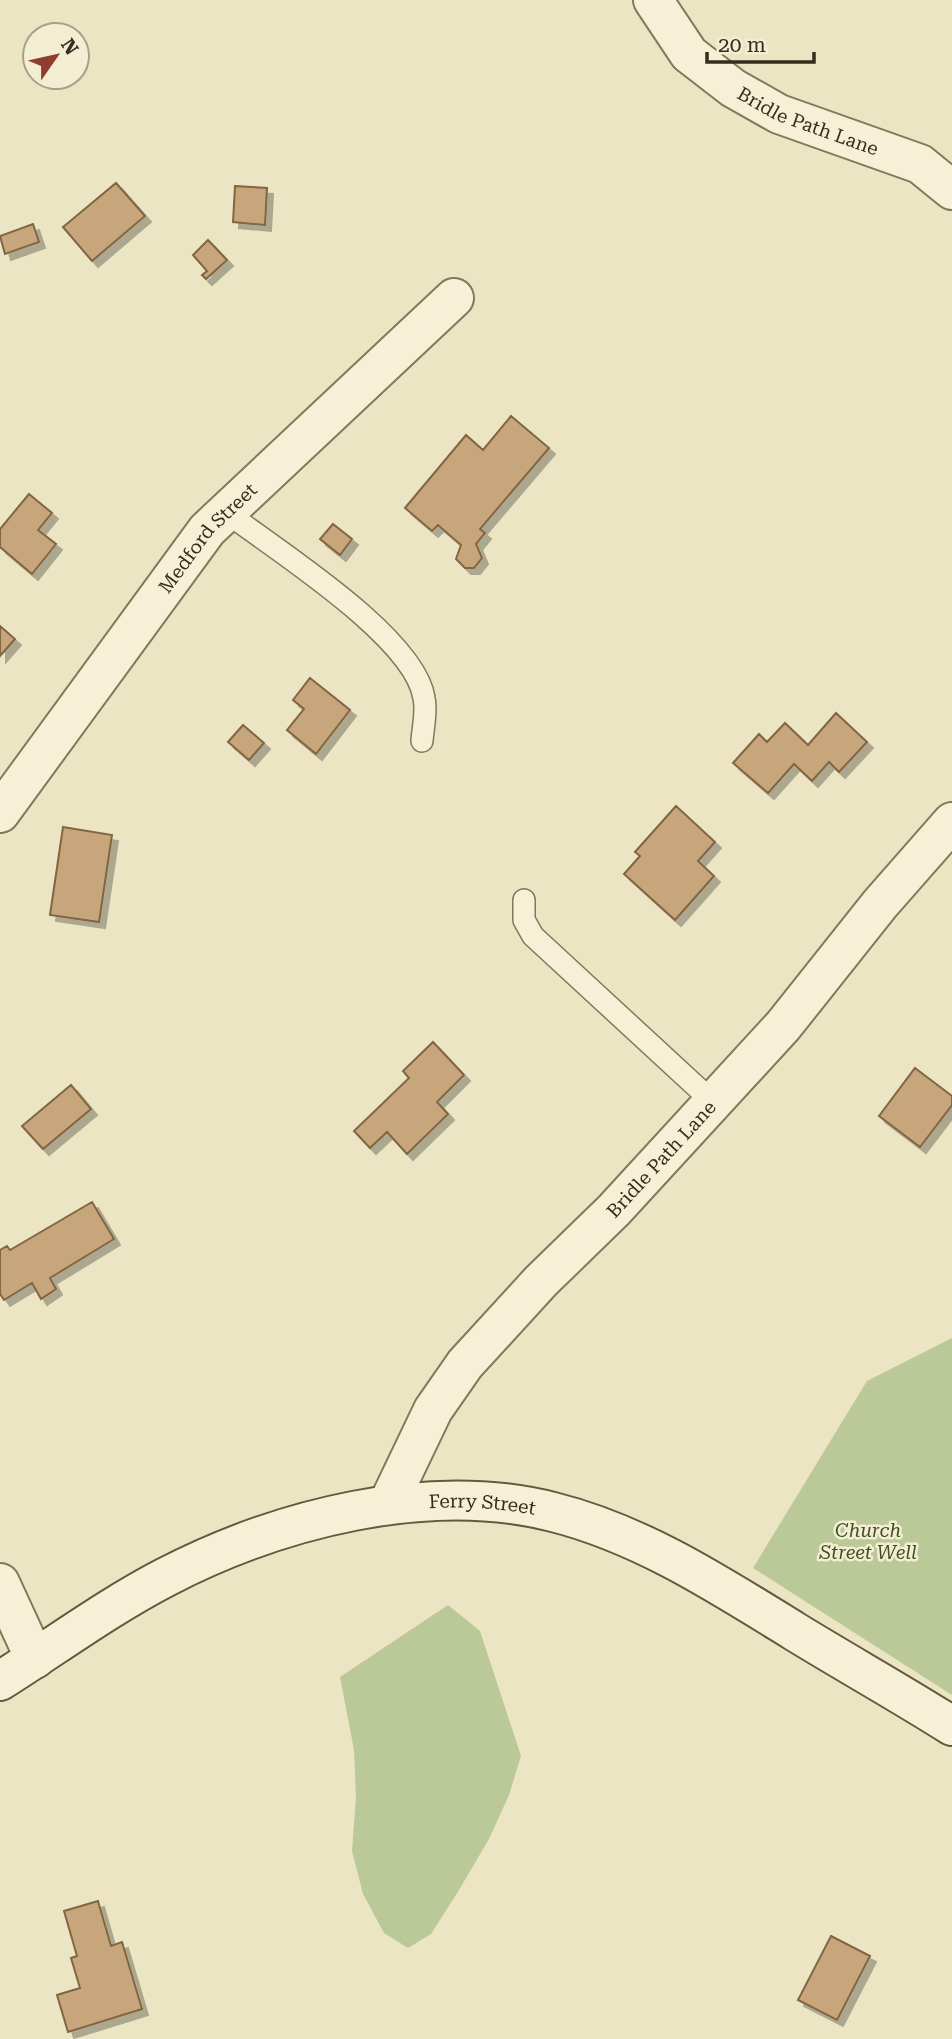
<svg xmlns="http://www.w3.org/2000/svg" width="952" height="2039" font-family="'Roboto Serif',serif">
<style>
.green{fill:#bbc898}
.building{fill:#c7a67c;stroke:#826543;stroke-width:2;filter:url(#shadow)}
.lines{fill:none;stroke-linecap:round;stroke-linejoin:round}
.lane-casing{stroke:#84775b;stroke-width:24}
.street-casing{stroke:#84775b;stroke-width:42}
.secondary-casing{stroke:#66583e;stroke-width:42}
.lane{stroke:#f6f1d6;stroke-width:21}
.street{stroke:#f6f1d6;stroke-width:38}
.secondary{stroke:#f6f1d6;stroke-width:38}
.labels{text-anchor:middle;stroke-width:5;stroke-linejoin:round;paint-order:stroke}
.street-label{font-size:19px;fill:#352d1e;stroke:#f3eed2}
.park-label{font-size:19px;font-style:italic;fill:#3f5026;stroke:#f3eed2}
</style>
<defs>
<filter id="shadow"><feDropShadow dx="6" dy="6" stdDeviation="0" flood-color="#0004"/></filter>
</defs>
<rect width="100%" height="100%" fill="#ebe5c3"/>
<!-- green -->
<path class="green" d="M952,1338V1695L753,1568L867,1381Z
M448,1605L480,1631L521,1756L509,1795L489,1839L459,1890L431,1934L408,1948L384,1933L363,1894L352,1851L356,1797L354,1750L340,1677Z"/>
<!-- building -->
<path class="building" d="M116,183L145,216L92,261L63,227Z
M235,186L267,188L265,225L233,222Z
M33,224L39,242L5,254L0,236Z
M208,240L227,260L206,279L202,275L207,271L193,255Z
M511,416L549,448L480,529L485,533L476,544L482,558L474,568H465L456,559L461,545L438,525L432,531L405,508L466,435L483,450Z
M29,494L52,513L38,530L56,544L32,574L0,547V529Z
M333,524L352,539L340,555L320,539Z
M0,626L15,639L0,656Z
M310,678L350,710L316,754L287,730L304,709L293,700Z
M836,713L867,742L839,772L829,762L812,781L794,764L768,793L733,763L759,734L767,742L785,723L808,745Z
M243,725L264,743L249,760L228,742Z
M676,806L715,842L698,861L714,876L675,920L624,874L640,856L635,852Z
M63,827L112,835L99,922L50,915Z
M433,1042L464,1075L437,1102L448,1114L407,1154L387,1132L370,1148L354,1131L409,1078L403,1071Z
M915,1068L952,1096V1105L920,1147L879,1116Z
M71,1085L91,1109L43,1149L22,1126Z
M92,1202L114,1239L50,1278L56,1289L41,1299L32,1283L4,1300L0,1294V1250L7,1246L10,1250Z
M98,1901L111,1946L122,1942L142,2009L68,2032L57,1995L80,1988L71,1958L77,1956L64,1911Z
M831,1936L870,1956L837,2020L798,2000Z"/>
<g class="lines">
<!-- lane casing -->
<g class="lane-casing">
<path id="lane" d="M226,512C276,550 415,637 424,698C427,711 423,727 422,741
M524,900V920L533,936L713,1102"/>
</g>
<!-- street casing -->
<g class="street-casing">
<g id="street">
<path id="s1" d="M653,0L689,54L733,88L779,114L920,164L952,190"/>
<path id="s2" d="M0,813L207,530L454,298"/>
<path id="s3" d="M388,1504L433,1410L465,1364L541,1281L614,1210L783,1026L880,904L952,822"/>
<path d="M0,1583L35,1659"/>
</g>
</g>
<!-- secondary casing -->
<g class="secondary-casing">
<g id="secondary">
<path id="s4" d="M0,1681C54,1647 108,1607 166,1577C278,1519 428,1480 553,1512C641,1534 718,1584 794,1631C846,1663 900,1693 952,1726"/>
</g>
</g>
<!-- lane -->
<use href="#lane" class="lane"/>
<!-- street -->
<use href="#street" class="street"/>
<!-- secondary -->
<use href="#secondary" class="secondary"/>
</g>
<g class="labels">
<!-- street labels -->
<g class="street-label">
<text dy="7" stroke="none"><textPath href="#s1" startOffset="203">Bridle Path Lane</textPath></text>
<text dy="7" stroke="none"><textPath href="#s2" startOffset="345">Medford Street</textPath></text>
<text dy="7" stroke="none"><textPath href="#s3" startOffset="444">Bridle Path Lane</textPath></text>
<text dy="7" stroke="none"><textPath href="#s4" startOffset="525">Ferry Street</textPath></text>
</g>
<!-- park labels -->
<g class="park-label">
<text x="868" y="1537">Church<tspan x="868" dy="22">Street Well</tspan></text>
</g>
</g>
<!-- north arrow -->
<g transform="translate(56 56) rotate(56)"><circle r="33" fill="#f3eed2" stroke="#a7a18a" stroke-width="2"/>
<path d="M0-5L12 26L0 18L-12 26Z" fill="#8f3d2f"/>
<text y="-10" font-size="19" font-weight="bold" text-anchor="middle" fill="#352d1e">N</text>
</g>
<!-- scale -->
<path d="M707 52v10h107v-10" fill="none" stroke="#352d1e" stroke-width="3.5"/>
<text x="718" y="52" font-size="21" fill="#352d1e" stroke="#f3eed2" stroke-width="5" paint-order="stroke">20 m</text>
</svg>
